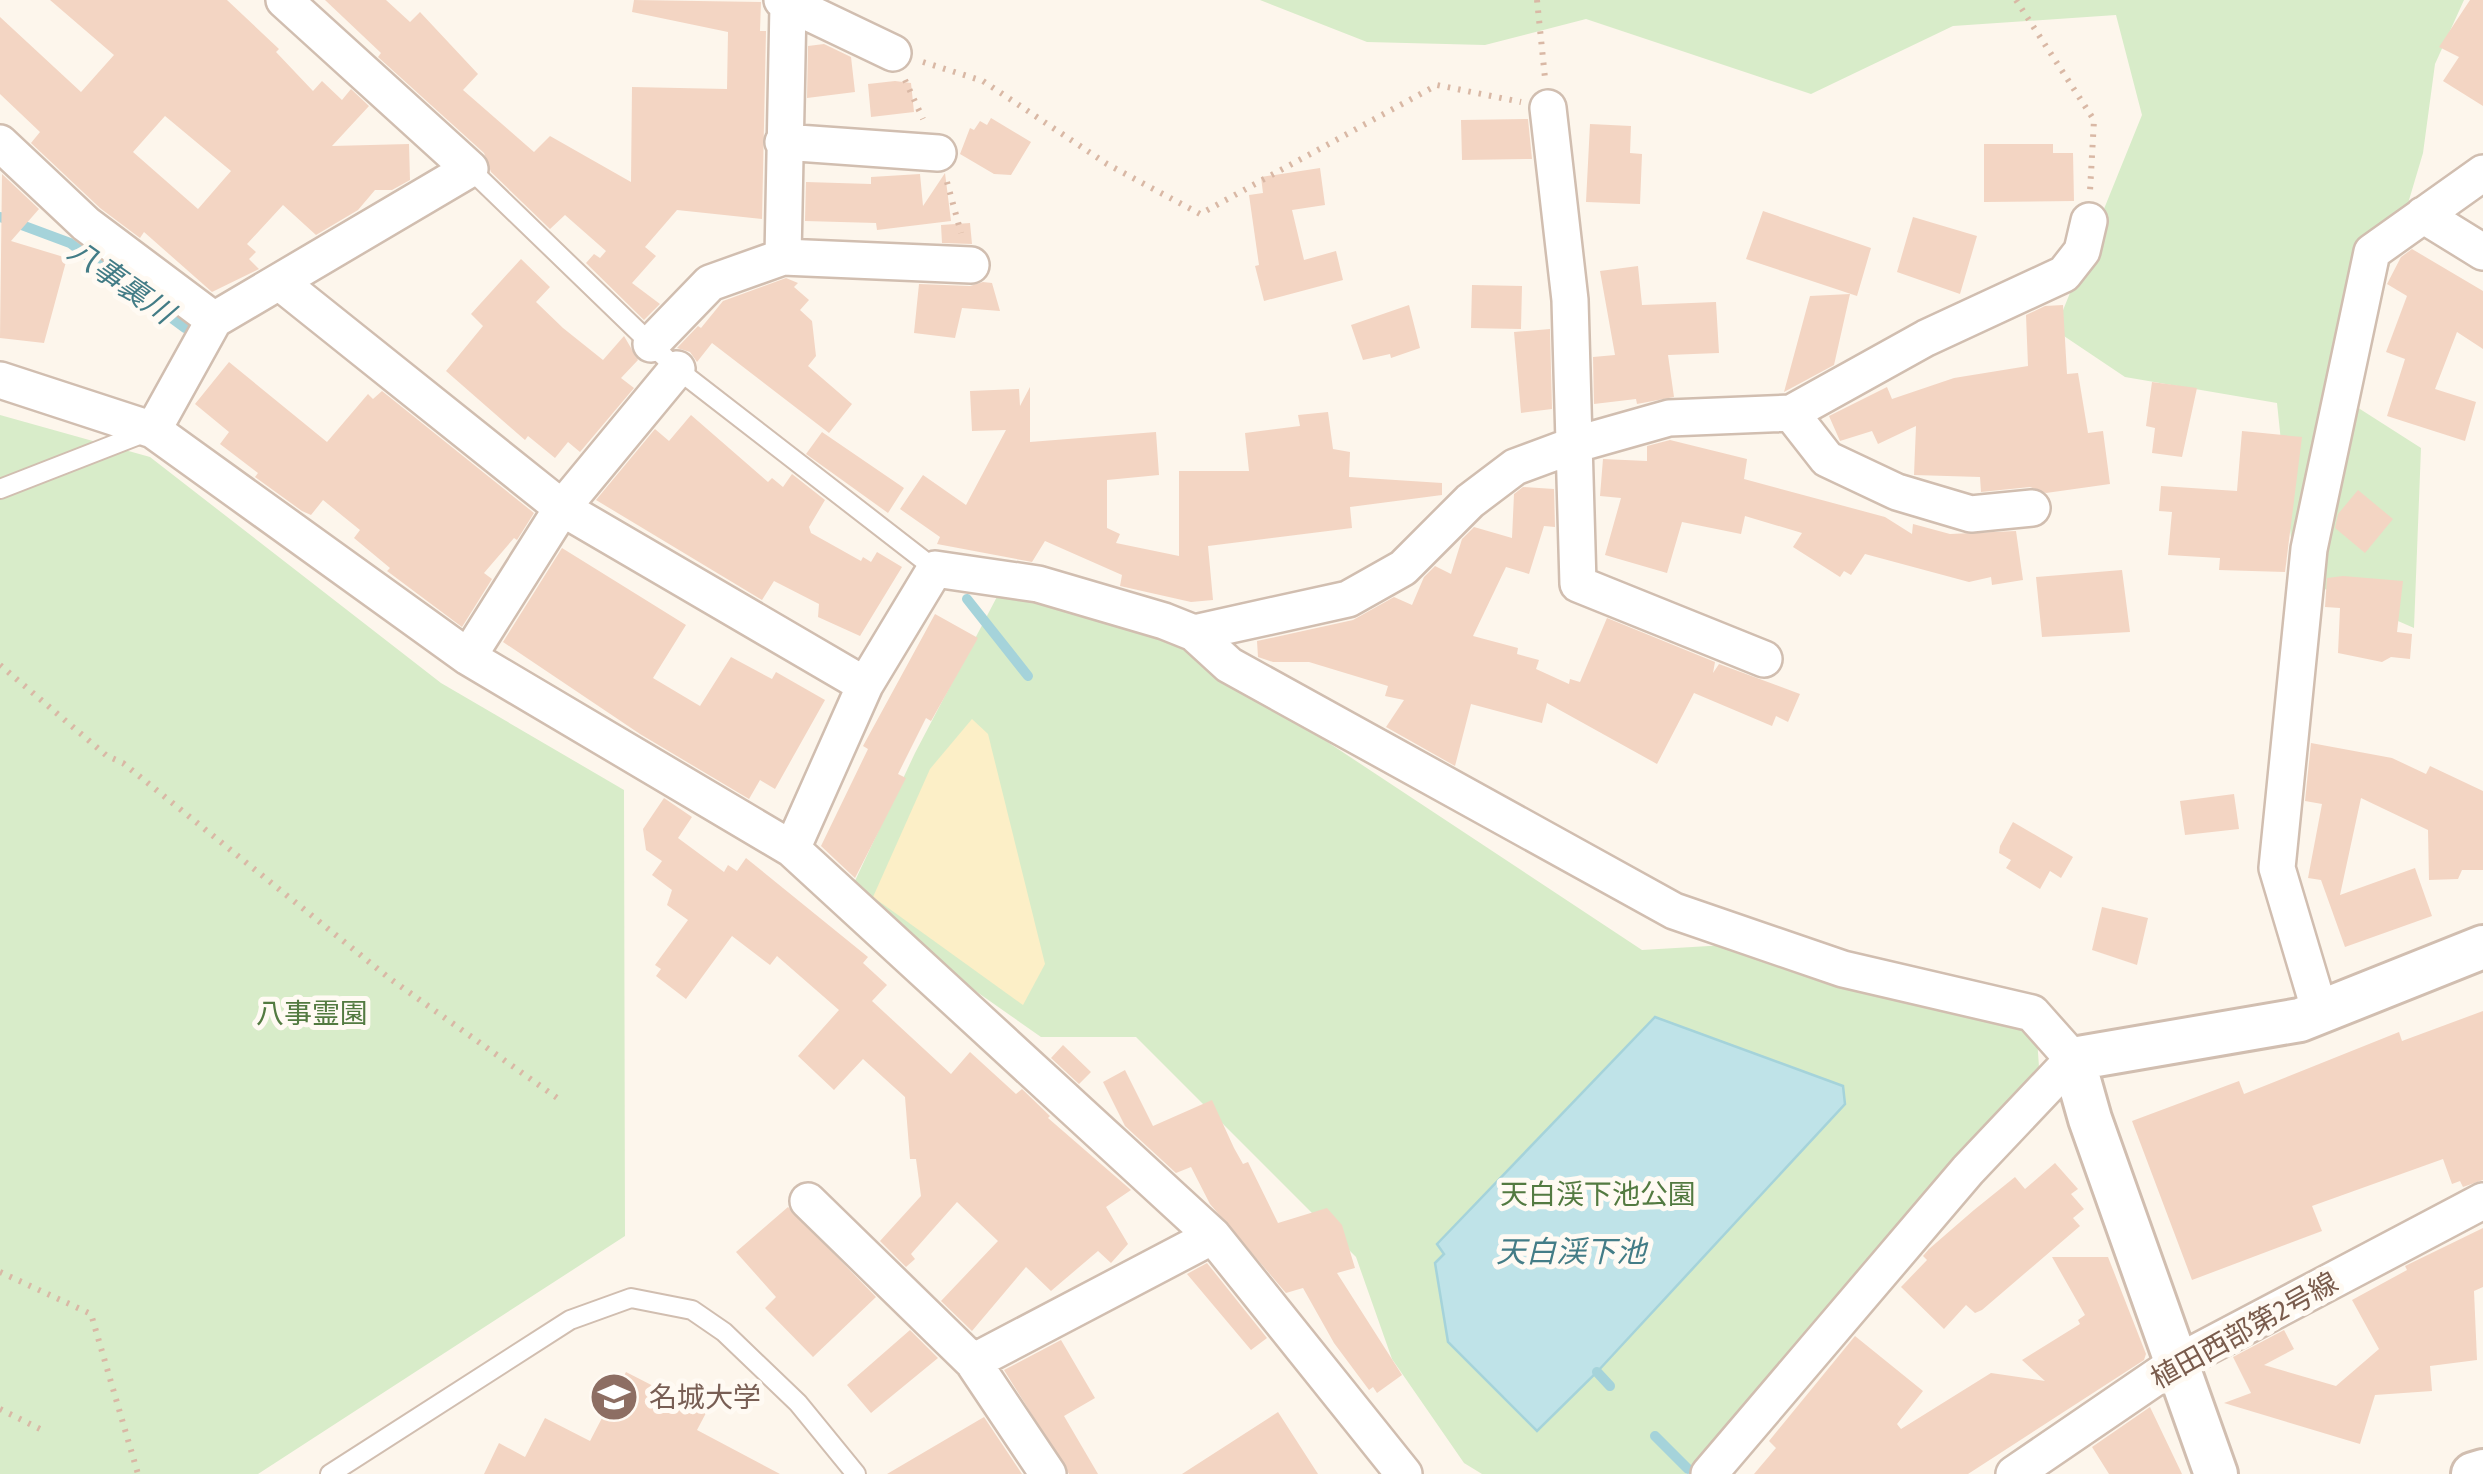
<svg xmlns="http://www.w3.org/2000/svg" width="2483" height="1474" font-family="'Fira Sans Condensed','Noto Sans JP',sans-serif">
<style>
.green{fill:#d8ecc9}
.sand{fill:#fcefc7}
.water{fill:#bfe3e8;stroke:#a5d3da;stroke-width:2.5}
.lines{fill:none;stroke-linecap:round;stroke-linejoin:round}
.stream{stroke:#a5d3da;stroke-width:10}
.building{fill:#f3d5c3;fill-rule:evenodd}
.service-casing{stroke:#d1beb0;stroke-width:22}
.minor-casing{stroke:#d1beb0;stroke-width:40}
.tertiary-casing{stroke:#d1beb0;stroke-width:48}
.path{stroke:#d9b8a5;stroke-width:6;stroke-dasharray:2.5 8;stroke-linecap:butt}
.service{stroke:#fff;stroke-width:18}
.minor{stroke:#fff;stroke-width:35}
.tertiary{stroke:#fff;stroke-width:42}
.labels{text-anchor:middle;stroke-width:10;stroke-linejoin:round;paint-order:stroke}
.park-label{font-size:28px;fill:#537a41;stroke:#fffaf3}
.street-label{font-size:28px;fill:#7a5c4d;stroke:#fffaf3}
.education-label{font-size:28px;fill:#785e54;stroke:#fffaf3;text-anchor:start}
.water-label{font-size:30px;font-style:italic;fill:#437c86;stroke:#fffaf3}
</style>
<rect width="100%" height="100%" fill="#fdf6ec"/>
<!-- green -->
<path class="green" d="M1260,0H2464L2435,64L2423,153L2349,402L2421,448L2414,628L2295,576L2277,403L2125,377L2055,330L2142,115L2116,15L1953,26L1811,94L1586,19L1485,45L1367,42Z
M0,415L150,457L441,683L624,790L625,1236L258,1474H0Z
M1000,591L1158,630L1642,950L1726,945L2016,1022L2037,1038L2039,1067L1686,1474H1482L1464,1463L1392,1359L1356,1257L1136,1037H1041L846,900L915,753Z"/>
<!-- sand -->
<path class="sand" d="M972,719L988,734L1045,964L1023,1005L873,897L930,769Z"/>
<!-- water -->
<path class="water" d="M1655,1017L1843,1086L1845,1104L1597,1372L1537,1431L1448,1342L1435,1263L1444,1254L1437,1244Z"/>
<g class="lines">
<!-- stream -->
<path class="stream" d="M0,217L70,243L185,328
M967,599L1028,676
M1597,1372L1610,1386
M1655,1436L1688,1469"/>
</g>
<!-- building -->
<path class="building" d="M50,0H227L279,49L276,52L313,91L322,81L342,100L351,89L369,106L332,146L409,144L410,180L392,190H375L358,210L316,235L283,205L247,244L256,252L249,259L259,269L212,292L144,232L140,238L100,208L31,143L40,132L0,94V17L81,92L114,55ZM165,116L231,171L198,209L133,152Z
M325,0H386L410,22L420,12L478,74L463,90L534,152L550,136L631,182L632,87L727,89L728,32L632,12L634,0L761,2L760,31H766L762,219L677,210L645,247L656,256L632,283L660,304L644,320L586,263L594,254L600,258L606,251L565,215L550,229L491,172L484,153L378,57L381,53Z
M2470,0H2483V106L2443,81L2459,57L2439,47Z
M824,44L851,57L855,92L807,98L808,46Z
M895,81L911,83L914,112L871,117L868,84Z
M991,118L1031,142L1011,175L994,174L960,154L970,128L974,130L980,121L987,125Z
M1528,119L1532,159L1462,160L1461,120Z
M1590,124L1631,126L1630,153L1642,154L1640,204L1586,202Z
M1984,144H2053V153H2073L2074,201L1984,202Z
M1320,168L1325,205L1292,210L1304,260L1336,251L1343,280L1264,301L1255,266L1259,265L1249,195L1263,193L1261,177Z
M945,173L951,221L877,230L876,223L805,221L806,182L871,184V177L920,174L923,206Z
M2,174L39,209L11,241L67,258L44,343L0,338Z
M1763,211L1871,248L1857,296L1746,259Z
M1913,217L1977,236L1960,294L1897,272Z
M970,223L972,244L942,243L941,225Z
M2412,249L2483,291V349L2457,332L2435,389L2476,402L2465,441L2387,416L2405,359L2386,352L2407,296L2387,284L2401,257Z
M521,259L550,287L536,302L563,328L603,360L624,336L638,360L621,378L634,388L580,452L568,442L555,458L528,436L525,440L446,371L483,326L471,314Z
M1638,266L1642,305L1716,302L1719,353L1668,355L1674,397L1637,404L1636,399L1594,404L1593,357L1615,355L1600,271Z
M786,278L798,283L794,287L809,300L800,310L812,321L816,356L808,366L852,404L829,433L712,343L697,362L690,352L677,348L698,326L701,328L723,301Z
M983,282L992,283L1000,311L962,308L955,338L914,333L919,284L970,286Z
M1472,285L1522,286L1521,329L1471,328Z
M1850,294L1834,365L1784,392L1810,296Z
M1409,305L1420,348L1391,358L1390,354L1363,360L1351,325Z
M2063,305L2067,374L2078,373L2088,433L2103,431L2110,484L2046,493L2030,487L1981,492L1980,477L1914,475L1916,426L1878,444L1872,431L1840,441L1829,416L1887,387L1892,399L1954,378L2028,366L2026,315L2045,306Z
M1550,329L1552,409L1521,413L1514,332Z
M229,362L327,442L368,394L373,399L382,391L534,513L517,540L514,538L484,573L492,579L462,627L387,571L390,568L354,538L360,530L323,500L311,515L302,511L255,477L258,473L220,444L229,432L195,404Z
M2152,382L2197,388L2182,457L2152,453L2155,428L2146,426Z
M1030,387V442L1156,432L1159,475L1107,480V528L1120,534L1116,543L1179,556V471H1249L1245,433L1300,426L1298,415L1328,412L1333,449L1350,452L1349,477L1442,483V495L1350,507L1352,528L1208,546L1213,600L1191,602L1120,586L1122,575L1045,541L1032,562L937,544L940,537L900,509L923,475L966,505L1006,430L972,431L970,391L1019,389L1020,406Z
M691,415L768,482L772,478L783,487L792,474L825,500L809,527L811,533L861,561L863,557L871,562L877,552L902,567L860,636L818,617L819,604L774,581L762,600L596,500L655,429L669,441Z
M2242,431L2302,437L2285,572L2219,570L2220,558L2168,555L2172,512L2159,511L2161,486L2237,491Z
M822,432L904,488L888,513L806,454Z
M1670,440L1747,459L1744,479L1885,517L1912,534L1913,524L1950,534L2016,531L2023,580L1992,585L1991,577L1969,582L1865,554L1851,575L1844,571L1840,577L1793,547L1802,533L1745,516L1741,534L1682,522L1667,573L1605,555L1621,498L1600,496L1603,459L1647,461V446Z
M1523,487L1554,489L1555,527L1544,526L1529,574L1506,567L1473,636L1518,648L1517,654L1539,660L1536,669L1569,684L1570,679L1580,682L1607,618L1715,662L1713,673L1719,664L1800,694L1788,722L1776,716L1772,726L1694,693L1657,764L1547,703L1542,723L1471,704L1455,766L1386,727L1404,700L1385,696L1388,686L1309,662H1273L1258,657L1257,641L1353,620L1394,597L1412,605L1424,577L1435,566L1451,574L1462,539L1474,527L1512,538L1514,494Z
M2358,490L2393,519L2365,553L2335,528L2338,514Z
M562,548L686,625L653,678L700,706L731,657L772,679L776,672L825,700L775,789L760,780L749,799L640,734L503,642Z
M2122,570L2130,632L2042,637L2036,577Z
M2343,576L2403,581L2397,632L2412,634L2410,659L2391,657L2382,662L2338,653L2340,608L2325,607L2327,578Z
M935,614L978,638L931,721L926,718L898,774L906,778L855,878L821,846L868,749L863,746Z
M2311,743L2392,758L2426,774L2430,766L2483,791V870H2462L2458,879L2429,880L2428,830L2361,798L2340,895L2415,868L2432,916L2345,947L2321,880L2308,878L2322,804L2305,801Z
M2234,794L2239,829L2185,835L2180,801Z
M664,798L692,817L678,838L724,872L728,865L737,871L746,858L868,957L863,963L887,985L872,1001L951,1074L970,1052L1016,1094L1022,1089L1050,1116L1048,1118L1131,1190L1106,1207L1128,1244L1111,1263L1098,1251L1051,1291L1026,1267L972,1331L941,1301L998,1241L957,1202L911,1254L915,1259L906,1267L880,1241L921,1196L916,1159H910L905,1097L863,1059L834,1090L798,1056L839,1010L777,956L770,965L732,936L686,999L656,976L661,969L655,965L688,920L667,905L672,890L652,875L662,861L646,850L643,829Z
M2013,822L2073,857L2061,878L2050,871L2040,889L2006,868L2011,860L1999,853L2000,846Z
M2102,907L2148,918L2137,965L2092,950Z
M2483,1011V1180L2463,1187L2460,1181L2452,1184L2443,1159L2312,1206L2322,1231L2192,1280L2132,1121L2239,1081L2244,1094L2399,1032L2402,1041Z
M1063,1045L1091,1072L1079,1084L1051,1058Z
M1125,1070L1153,1126L1212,1100L1234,1148L1243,1164L1248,1162L1278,1223L1327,1208L1342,1225L1355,1268L1337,1273L1402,1375L1377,1393L1373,1387L1369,1390L1334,1343L1303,1288L1286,1293L1210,1204L1191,1167L1176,1173L1125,1126L1103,1082Z
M2055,1163L2078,1189L2071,1194L2084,1209L2073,1218L2080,1226L1982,1310L1975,1313L1966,1305L1944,1329L1901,1287L1927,1260L1923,1256L1929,1249L1974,1210L2015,1177L2025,1189Z
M788,1207L876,1297L813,1357L765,1308L776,1297L736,1252Z
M2483,1228V1287L2474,1291L2477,1360L2430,1366L2432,1391L2375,1395L2360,1444L2224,1403L2251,1393L2233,1357L2284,1330L2294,1349L2264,1365L2336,1386L2379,1349L2352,1300L2407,1270L2405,1266Z
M2052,1257H2108L2146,1354L2144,1360L1968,1474H1754L1776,1448L1769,1441L1855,1336L1923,1391L1897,1424L1901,1429L1991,1373L2045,1381L2022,1360L2080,1324L2078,1320L2085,1315Z
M1207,1263L1267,1338L1251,1350L1187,1274Z
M910,1330L938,1358L871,1413L847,1385Z
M1061,1340L1095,1398L1064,1416L1098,1474H1069L1004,1370Z
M626,1372L706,1413L697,1430L780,1474H484L499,1443L525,1457L545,1418L590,1441Z
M2150,1407L2182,1474H2109L2092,1447Z
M1278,1412L1318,1474H1182Z
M984,1417L1022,1474H887Z"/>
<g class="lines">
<!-- service casing -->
<g class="service-casing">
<path id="service" d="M470,169L677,369L935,569
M0,489L149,431
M330,1474L570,1320L631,1298L692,1310L724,1332L798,1403L856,1474"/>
</g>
<!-- minor casing -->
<g class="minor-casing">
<path id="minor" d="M782,0L893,53
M1548,108L1570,300L1578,584L1764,659
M783,142L938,153
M0,143L86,224L214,320
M2423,215L2483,252
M783,257L788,5
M282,284L562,508L865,685
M651,344L710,283L783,257L971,265
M0,380L153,430L468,657L792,849L1213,1236L1404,1474
M1791,413L1827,459L1897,492L1971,514L2032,508
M153,430L214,320L470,169L284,0
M1194,633L1348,599L1403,568L1470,501L1515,467L1577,444L1669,418L1791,413L1926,338L2064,274L2082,251L2089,221
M468,657L562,508L677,369
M792,849L865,685L935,569L1038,584L1164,621L1194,633L1229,665L1674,911L1843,969L2032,1013L2073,1059L1968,1170L1709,1474
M2320,1012L2277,868L2309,549L2372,252L2483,173
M808,1201L973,1362L1048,1474
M973,1362L1213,1236
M2014,1474L2178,1362L2483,1201"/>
</g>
<!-- tertiary casing -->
<g class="tertiary-casing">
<path id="tertiary" d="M2216,1474L2090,1119L2073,1059L2300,1020L2483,947
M2473,1474L2483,1471"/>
</g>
<!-- path -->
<path class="path" d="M1537,0L1545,78
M2016,0L2094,120L2090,191
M923,62L983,81L1107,164L1200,214L1437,85L1521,102
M905,80L923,119
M947,182L961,233
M0,665L107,756L123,763L389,978L560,1100
M0,1272L91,1314L138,1474
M0,1409L42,1430"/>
<!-- service -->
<use href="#service" class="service"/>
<!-- minor -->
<use href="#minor" class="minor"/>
<!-- tertiary -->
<use href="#tertiary" class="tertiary"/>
</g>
<!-- icons -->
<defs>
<g id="university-disc" transform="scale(2.5)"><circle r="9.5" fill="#8d6e63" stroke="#fffaf3"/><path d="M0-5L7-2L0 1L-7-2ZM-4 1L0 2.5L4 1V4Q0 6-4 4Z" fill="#fff"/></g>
</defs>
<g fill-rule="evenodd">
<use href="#university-disc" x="614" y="1397"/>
</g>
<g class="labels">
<!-- park labels -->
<g class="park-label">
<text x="312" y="1023">八事霊園</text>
<text x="1598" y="1204">天白渓下池公園</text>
</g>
<!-- street labels -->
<g class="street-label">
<text transform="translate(2244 1330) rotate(-29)" y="10">植田西部第2号線</text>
</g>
<!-- education labels -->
<g class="education-label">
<text x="649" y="1407">名城大学</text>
</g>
<!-- water labels -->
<g class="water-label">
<text transform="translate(121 282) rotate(35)" y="10">八事裏川</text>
<text x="1571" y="1262">天白渓下池</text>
</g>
</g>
</svg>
